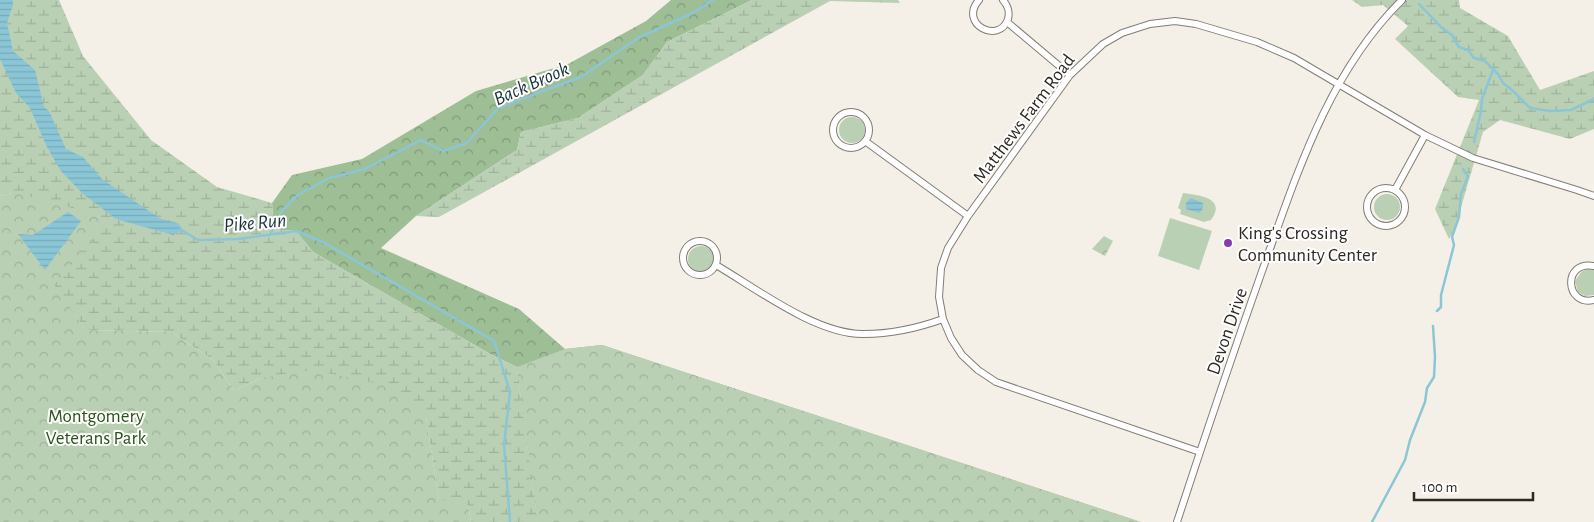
<svg xmlns="http://www.w3.org/2000/svg" width="1594" height="522" font-family="'Alegreya Sans',sans-serif">
<style>
.green{fill:#b9d0b4}
.forest{fill:url(#forest-crowns)}
.wetland{fill:url(#wetland-marsh)}
.park{fill:url(#park-crowns)}
.water{fill:url(#water-rules)}
.lines{fill:none;stroke-linecap:round;stroke-linejoin:round}
.stream{stroke:#8bc6d7;stroke-width:2.5}
.minor-casing{stroke:#817d75;stroke-width:8}
.minor{stroke:#fff;stroke-width:6}
.poi-dot{fill:#863bad;stroke:#fffefc;stroke-width:2}
.labels{text-anchor:middle;stroke-width:4;stroke-linejoin:round;paint-order:stroke}
.street-label{font-size:19px;fill:#2b2926;stroke:#fffefc}
.poi-label{font-size:19px;fill:#2b2926;stroke:#fffefc;text-anchor:start}
.park-label{font-size:19px;fill:#28521c;stroke:#fffefc}
.water-label{font-size:20px;font-style:italic;fill:#15333b;stroke:#fffefc}
</style>
<defs>
<pattern id="forest-crowns" width="20" height="18" patternUnits="userSpaceOnUse" patternTransform="scale(1.25)"><rect width="20" height="18" fill="#9ebe96"/><path d="M2 6a3 3 0 1 1 6 0M12 15a3 3 0 1 1 6 0" fill="none" stroke="#819a7a"/></pattern>
<pattern id="wetland-marsh" width="20" height="14" patternUnits="userSpaceOnUse" patternTransform="scale(1.25)"><rect width="20" height="14" fill="#b9d0b4"/><path d="M1 5h8M5 5V1M11 12h8M15 12V8" fill="none" stroke="#9fb39b"/></pattern>
<pattern id="park-crowns" width="20" height="18" patternUnits="userSpaceOnUse" patternTransform="scale(1.25)"><rect width="20" height="18" fill="#b9d0b4"/><path d="M2 6a3 3 0 1 1 6 0M12 15a3 3 0 1 1 6 0" fill="none" stroke="#9fb39b"/></pattern>
<pattern id="water-rules" width="6" height="5" patternUnits="userSpaceOnUse" patternTransform="scale(1.25)"><rect width="6" height="5" fill="#8bc6d7"/><path d="M0 2.5h6" fill="none" stroke="#78aab8"/></pattern>
</defs>
<rect width="100%" height="100%" fill="#f5f0e7"/>
<!-- green -->
<path class="green" d="M839 130a13 13 0 1 1 26 0a13 13 0 1 1-26 0Z
M1183,193C1199,195 1227,198 1211,220L1204,222L1180,214L1181,210L1178,208Z
M1374 207a13 13 0 1 1 26 0a13 13 0 1 1-26 0Z
M1170,218L1212,231L1199,270L1158,256Z
M688 259a13 13 0 1 1 26 0a13 13 0 1 1-26 0Z
M1589,269L1594,270V295L1585,296L1578,292L1575,281L1582,271Z"/>
<!-- forest -->
<path class="forest" d="M671,0H752L667,42L643,75L578,118L521,132L517,150L416,216L381,248L519,309L565,349L602,345L1141,522H538L517,367L490,354L313,252L296,231L274,229L272,203L292,175L362,159L476,91L568,64L646,21Z"/>
<!-- wetland -->
<path class="wetland" d="M0,0H59L83,56L151,140L217,187L272,203L274,229L296,231L313,252L490,354L517,367L538,522H471L468,505L439,501L426,417L261,378L234,391L213,360L171,332L86,330L53,285L12,193L0,196Z
M752,0H898L900,3L830,1L439,217L416,216L517,150L521,132L578,118L643,75L667,42Z
M1352,0H1459L1460,8L1508,36L1540,90L1594,71V129L1570,139L1500,120L1483,132L1455,228L1449,239L1435,209L1479,100L1458,97L1395,39L1408,26L1383,5L1362,7Z"/>
<!-- park -->
<path class="park" d="M12,193L53,201L110,222L54,285L86,330L171,332L213,360L234,391L261,378L312,370L395,387L426,417L439,500L468,505L471,522H0V196Z
M1104,236L1113,241L1105,256L1092,249Z
M602,345L1141,522H538L517,367L565,349Z"/>
<!-- water -->
<path class="water" d="M0,0H13V5L7,23L13,51L35,70L44,107L49,111L66,149L83,157L102,179L140,205L161,219L178,223L183,230L173,235L116,219L83,194L61,171L47,147L30,108L16,93L0,59Z
M1191,198L1203,203V208L1200,213L1186,209V203Z
M68,212L81,221L45,270L18,234L33,235Z"/>
<g class="lines">
<!-- stream -->
<path class="stream" d="M1419,4L1442,28L1452,35L1459,47L1468,50L1474,58L1485,61L1498,74L1503,83L1512,90L1530,108L1550,111L1571,110L1594,99
M1474,142L1481,111L1482,99L1493,70
M180,229L198,240L238,239L296,231L323,242L494,341L510,392L504,445L510,522
M270,235L281,212L298,195L329,178L365,169L421,140L443,151L467,143L498,108L581,77L638,38L693,13L713,0
M1437,311L1441,307V295L1454,245L1452,237L1459,217L1461,194L1468,176L1463,169
M1372,522L1405,460L1410,440L1425,402L1427,388L1434,377L1435,357L1433,326"/>
<!-- minor casing -->
<g class="minor-casing">
<path id="minor" d="M979,0C958,24 999,45 1008,19C1010,11 1008,6 1003,0
M1007,22L1070,75
M833 130a18 18 0 1 1 36 0a18 18 0 1 1-36 0Z
M865,141L968,216
M1367 207a19 19 0 1 1 38 0a19 19 0 1 1-38 0Z
M1395,190L1425,135
M683 258a17 17 0 1 1 34 0a17 17 0 1 1-34 0Z
M716,265C757,289 817,335 864,334C891,334 918,328 943,319
M1594,266C1562,260 1565,307 1594,300
M1200,452L996,382L978,370L962,355L951,338L943,319L939,297L941,268L948,248L968,216L1070,75L1103,44L1122,33L1150,24L1175,21L1196,24L1257,42L1294,58L1425,135L1473,158L1577,190L1594,196
M1177,522C1204,439 1232,356 1261,274C1296,177 1327,74 1402,0"/>
</g>
<!-- minor -->
<use href="#minor" class="minor"/>
</g>
<!-- markers -->
<circle class="poi-dot" cx="1228" cy="243" r="5"/>
<g class="labels">
<!-- street labels -->
<g class="street-label">
<text transform="translate(1023 118) rotate(-53)" y="7">Matthews Farm Road</text>
<text transform="translate(1226 331) rotate(-71)" y="7">Devon Drive</text>
</g>
<!-- poi labels -->
<g class="poi-label">
<text x="1238" y="239">King's Crossing<tspan x="1238" dy="22">Community Center</tspan></text>
</g>
<!-- park labels -->
<g class="park-label">
<text x="96" y="422">Montgomery<tspan x="96" dy="22">Veterans Park</tspan></text>
</g>
<!-- water labels -->
<g class="water-label">
<text transform="translate(531 83) rotate(-24)" y="7">Back Brook</text>
<text transform="translate(255 222) rotate(-5)" y="7">Pike Run</text>
</g>
</g>
<!-- scale -->
<path d="M1414 492v8h119v-8" fill="none" stroke="#2b2926" stroke-width="2.5"/>
<text x="1422" y="492" font-size="15" fill="#2b2926" stroke="#fffefc" stroke-width="4" paint-order="stroke">100 m</text>
</svg>
